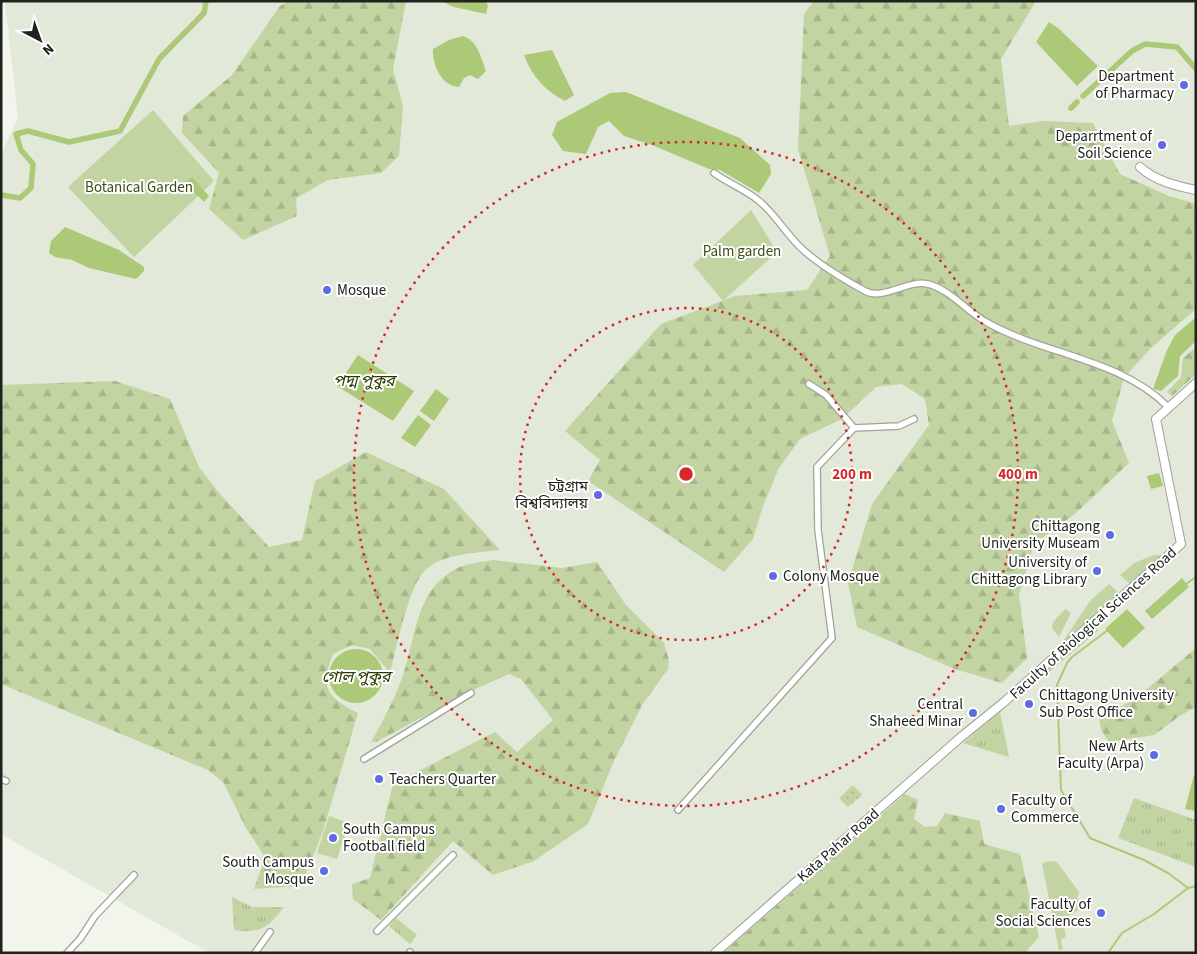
<svg xmlns="http://www.w3.org/2000/svg" width="1197" height="954" font-family="'Source Sans 3','Noto Sans Bengali',sans-serif">
<style>
.built{fill:#e2e9d8}
.grass{fill:url(#grass-dots)}
.forest{fill:url(#forest-firs)}
.park{fill:url(#park-tufts)}
.garden{fill:#c1d4a1}
.water{fill:#acc978}
.lines{fill:none;stroke-linecap:round;stroke-linejoin:round}
.stream{stroke:#acc978;stroke-width:2}
.canal{stroke:#acc978;stroke-width:5.5}
.street-casing{stroke:#9fa399;stroke-width:8}
.secondary-casing{stroke:#9fa399;stroke-width:10}
.street{stroke:#fff;stroke-width:5.5}
.secondary{stroke:#fff;stroke-width:8}
.ring{fill:none;stroke:#d62828;stroke-width:2.5;stroke-dasharray:2.5 5}
.poi-dot{fill:#5e6be3;stroke:#fff;stroke-width:2}
.labels{text-anchor:middle;stroke-width:4;stroke-linejoin:round;paint-order:stroke}
.poi-label{font-size:15px;fill:#21221e;stroke:#fff;text-anchor:end}
.park-label{font-size:15px;fill:#3b4d13;stroke:#fff}
.street-label{font-size:15px;fill:#21221e;stroke:#fff}
.water-label{font-size:16px;font-style:italic;fill:#2b3b00;stroke:#fff}
.centre{fill:#d62828;stroke:#fff;stroke-width:2.5}
.ring-label{font-size:15px;text-anchor:middle;font-weight:bold;fill:#d62828;stroke:#fff;stroke-width:4;stroke-linejoin:round;paint-order:stroke}
</style>
<defs>
<pattern id="grass-dots" width="8" height="8" patternUnits="userSpaceOnUse" patternTransform="scale(1.25)"><rect width="8" height="8" fill="#c1d4a1"/><path d="M2 2h.1M6 6h.1" fill="none" stroke="#a6b68a" stroke-width="1.8" stroke-linecap="round"/></pattern>
<pattern id="forest-firs" width="22" height="20" patternUnits="userSpaceOnUse" patternTransform="scale(1.25)"><rect width="22" height="20" fill="#c1d4a1"/><path d="M5 1l3.5 6h-7zM16 11l3.5 6h-7z" fill="#a6b68a"/></pattern>
<pattern id="park-tufts" width="24" height="20" patternUnits="userSpaceOnUse" patternTransform="scale(1.25)"><rect width="24" height="20" fill="#c1d4a1"/><path d="M3 7l-1-3M5 7V3M7 7l1-3M15 17l-1-3M17 17v-4M19 17l1-3" fill="none" stroke="#a6b68a"/></pattern>
</defs>
<rect width="100%" height="100%" fill="#f1f5eb"/>
<!-- built -->
<path class="built" d="M5,1H1196V953H209L1,834V156L18,117Z"/>
<!-- grass -->
<path class="grass" d="M853,785L862,795L848,807L839,798Z"/>
<!-- forest -->
<path class="forest" d="M288,1H406L393,69L403,106L399,156L381,173L328,180L296,198L297,216L243,240L209,209L219,173L182,133L183,116L232,75L280,6Z
M814,1H1036L1001,59L1009,126L1043,121L1093,123L1120,174L1169,196L1196,204V309L1151,348L1124,378L1112,421L1129,463L1076,513L1034,544L1019,595L1027,658L1002,683L955,669L857,627L848,583L872,504L929,425L925,399L902,384L876,387L842,419L800,439L779,468L763,506L753,539L724,572L588,481L600,460L565,431L661,324L735,296L807,290L830,256L798,149L804,14Z
M1196,347V374L1172,396L1167,392L1181,377L1183,358Z
M115,381L170,399L199,467L220,494L269,547L302,540L315,481L366,452L444,489L500,550C476,553 446,553 426,569C409,584 396,650 390,673L370,649L352,645L333,654C320,689 327,697 358,713L323,831L301,886L254,889L265,857L246,828L223,782L208,770L1,684V385Z
M493,560L562,568L597,562L626,605L664,643L669,660L668,669L642,705L614,761L588,824L534,861L493,875L453,841L381,920L353,899L352,884L370,878L393,784L495,732L517,752L553,720L521,679L509,674L471,691L376,742H371C384,719 396,697 404,672C416,634 417,586 460,567C469,563 483,562 493,560Z
M1196,648V707L1181,715L1154,735L1109,742L1101,730L1099,717L1134,700Z
M905,794L918,800L914,819L925,827L937,826L945,813L980,821L984,844L1020,854L1039,937L1025,953H723Z"/>
<!-- park -->
<path class="park" d="M1000,712L1009,757L963,743Z
M1134,798L1196,820V867L1118,838Z
M232,897L252,907H284C269,927 260,934 234,930Z
M396,918L417,935L410,944L389,926Z"/>
<!-- garden -->
<path class="garden" d="M153,110L214,181L134,257L68,187Z
M751,210L777,252L723,301L693,265Z
M1154,555H1164L1130,584L1120,575L1134,563Z
M1109,584L1119,593L1057,650L1090,601Z
M1065,609L1071,613L1059,637L1052,628L1053,622Z
M1094,625L1098,631L1042,678L1039,673Z
M329,816L349,823L337,859L317,853Z
M1053,861L1057,862L1079,892L1077,898L1084,906L1068,917L1071,925L1064,929L1066,936L1061,940L1063,949L1059,951L1042,863Z"/>
<!-- water -->
<path class="water" d="M441,1H486L488,6L486,14L454,7Z
M1049,22L1058,28L1098,66L1077,86L1036,42Z
M463,36C478,41 481,58 486,71L478,79L470,75L464,78L459,87C441,86 432,64 433,49L449,40Z
M552,50L574,95L565,101C544,90 532,76 524,55Z
M626,92L740,138L770,165L771,174L759,193L720,170L709,169L652,145L624,136L609,121L598,127L586,154L563,151L552,135L557,122L610,93Z
M192,177L209,196L204,202L185,183Z
M65,227L119,250L144,267V271L136,279L89,268L72,260L55,257L49,253L51,241Z
M1196,317V341L1180,356L1178,376L1161,391L1153,389L1167,350L1175,335Z
M358,355L414,391L393,421L337,386Z
M436,389L449,399L434,421L420,411Z
M418,415L431,425L415,447L401,438Z
M1159,473L1163,486L1151,489L1147,476Z
M1182,578L1189,587L1152,619L1145,611Z
M1127,609L1145,628L1123,648L1105,629Z
M329 676a27 27 0 1 1 54 0a27 27 0 1 1-54 0Z
M1194,775L1196,777V811L1185,809Z"/>
<g class="lines">
<!-- stream -->
<path class="stream" d="M1186,584L1196,577
M1108,630L1072,657L1067,663L1057,685L1061,790L1090,838L1144,860L1168,873L1188,888L1196,886
M1108,953L1122,933L1154,914L1188,888"/>
<!-- canal -->
<path class="canal" d="M1083,96L1132,51L1145,44L1177,47L1196,69
M1071,108L1077,102
M1,195L20,198L31,188L33,164L21,150L16,134L28,131L69,142L120,131L159,59L204,13L206,1"/>
<!-- street casing -->
<g class="street-casing">
<path id="street" d="M714,173C728,183 746,190 759,201C774,213 785,232 799,246C815,262 845,280 865,291C883,301 909,279 928,284C951,290 967,312 988,323C1045,355 1121,359 1168,407
M809,384L826,395L854,428
M364,759L471,693
M1,779L6,781
M678,810L832,638L818,530L817,467L854,428L899,426L914,419
M377,931L453,855
M67,953L80,939L95,916L134,875
M255,953L270,932
M410,953V952"/>
</g>
<!-- secondary casing -->
<g class="secondary-casing">
<path id="secondary" d="M1140,167C1155,181 1177,186 1196,190
M715,953L961,737L1003,703L1181,544L1156,419L1196,383"/>
</g>
<!-- street -->
<use href="#street" class="street"/>
<!-- secondary -->
<use href="#secondary" class="secondary"/>
</g>
<!-- distance rings -->
<g class="ring">
<circle cx="686" cy="474" r="166"/>
<circle cx="686" cy="474" r="332"/>
</g>
<!-- markers -->
<g class="poi-dot">
<circle cx="1184" cy="85" r="5"/>
<circle cx="1162" cy="145" r="5"/>
<circle cx="327" cy="290" r="5"/>
<circle cx="598" cy="495" r="5"/>
<circle cx="1110" cy="535" r="5"/>
<circle cx="1097" cy="571" r="5"/>
<circle cx="773" cy="576" r="5"/>
<circle cx="1029" cy="704" r="5"/>
<circle cx="973" cy="713" r="5"/>
<circle cx="1154" cy="755" r="5"/>
<circle cx="379" cy="779" r="5"/>
<circle cx="1001" cy="809" r="5"/>
<circle cx="333" cy="838" r="5"/>
<circle cx="324" cy="871" r="5"/>
<circle cx="1101" cy="913" r="5"/>
</g>
<g class="labels">
<!-- poi labels -->
<g class="poi-label">
<text x="1174" y="81">Department<tspan x="1174" dy="17">of Pharmacy</tspan></text>
<text x="1152" y="141">Deparrtment of<tspan x="1152" dy="17">Soil Science</tspan></text>
<text x="337" y="295" text-anchor="start">Mosque</text>
<text x="588" y="491">চট্টগ্রাম<tspan x="588" dy="17">বিশ্ববিদ্যালয়</tspan></text>
<text x="1100" y="531">Chittagong<tspan x="1100" dy="17">University Museam</tspan></text>
<text x="1087" y="567">University of<tspan x="1087" dy="17">Chittagong Library</tspan></text>
<text x="783" y="581" text-anchor="start">Colony Mosque</text>
<text x="1039" y="700" text-anchor="start">Chittagong University<tspan x="1039" dy="17">Sub Post Office</tspan></text>
<text x="963" y="709">Central<tspan x="963" dy="17">Shaheed Minar</tspan></text>
<text x="1144" y="751">New Arts<tspan x="1144" dy="17">Faculty (Arpa)</tspan></text>
<text x="389" y="784" text-anchor="start">Teachers Quarter</text>
<text x="1011" y="805" text-anchor="start">Faculty of<tspan x="1011" dy="17">Commerce</tspan></text>
<text x="343" y="834" text-anchor="start">South Campus<tspan x="343" dy="17">Football field</tspan></text>
<text x="314" y="867">South Campus<tspan x="314" dy="17">Mosque</tspan></text>
<text x="1091" y="909">Faculty of<tspan x="1091" dy="17">Social Sciences</tspan></text>
</g>
<!-- park labels -->
<g class="park-label">
<text x="139" y="192">Botanical Garden</text>
<text x="742" y="256">Palm garden</text>
</g>
<!-- street labels -->
<g class="street-label">
<text transform="translate(1093 623) rotate(-42)" y="5">Faculty of Biological Sciences Road</text>
<text transform="translate(838 845) rotate(-41)" y="5">Kata Pahar Road</text>
</g>
<!-- water labels -->
<g class="water-label">
<text x="364" y="386">পদ্ম পুকুর</text>
<text x="356" y="682">গোল পুকুর</text>
</g>
</g>
<circle cx="686" cy="474" r="8" class="centre"/>
<g class="ring-label">
<text x="852" y="479">200 m</text>
<text x="1018" y="479">400 m</text>
</g>
<!-- border -->
<rect width="1197" height="954" fill="none" stroke="#21221e" stroke-width="5"/>
<!-- north arrow -->
<g transform="translate(40 40) rotate(139)" stroke="#ffffff" stroke-width="4" paint-order="stroke">
<path d="M0-4L9 19L0 12L-9 19Z" fill="#21221e"/>
<text y="-8" font-size="14" font-weight="bold" text-anchor="middle" fill="#21221e">N</text>
</g>
</svg>
